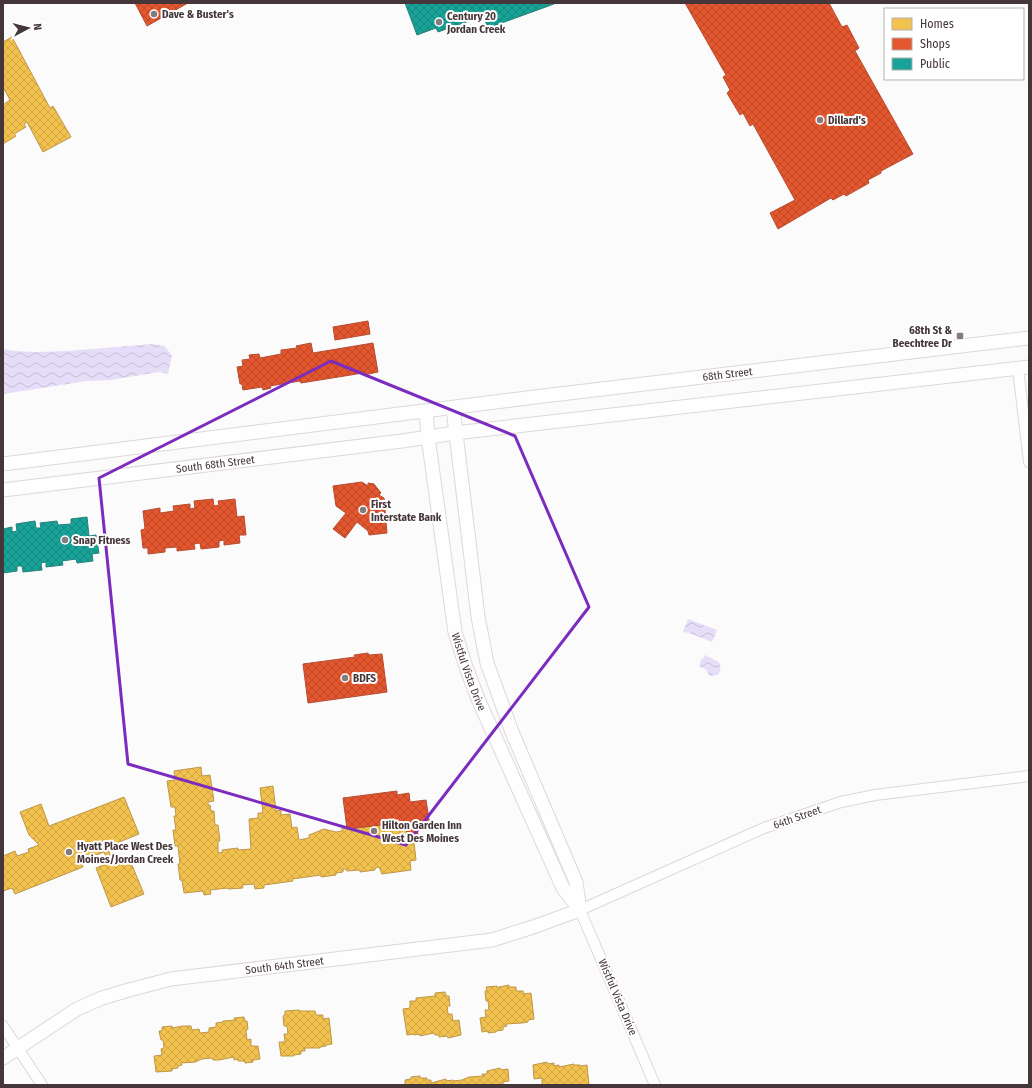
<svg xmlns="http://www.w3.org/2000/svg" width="1032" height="1088" font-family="'Fira Sans Condensed',sans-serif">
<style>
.water{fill:url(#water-waves)}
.homes{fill:url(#homes-cross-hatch);stroke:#be9748}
.shops{fill:url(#shops-cross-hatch);stroke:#b44d32}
.public{fill:url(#public-cross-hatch);stroke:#25827c}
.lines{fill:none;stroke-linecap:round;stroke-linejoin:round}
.minor-casing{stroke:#dfd7d9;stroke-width:12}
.tertiary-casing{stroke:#dfd7d9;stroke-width:15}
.minor{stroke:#fefefe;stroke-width:10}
.tertiary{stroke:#fefefe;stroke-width:13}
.marked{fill:none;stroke:#7b2cbf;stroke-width:3;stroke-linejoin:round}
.poi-dot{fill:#857b7e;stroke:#fff;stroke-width:1.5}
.labels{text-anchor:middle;stroke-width:4;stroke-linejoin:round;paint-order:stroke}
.poi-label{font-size:11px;font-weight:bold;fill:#45363a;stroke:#fff;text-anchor:start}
.street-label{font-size:11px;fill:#45363a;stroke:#fff}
</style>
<defs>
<pattern id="water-waves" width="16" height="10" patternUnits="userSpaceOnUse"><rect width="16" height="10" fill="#e6ddf9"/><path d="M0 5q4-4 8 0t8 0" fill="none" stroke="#c7bed6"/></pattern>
<pattern id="homes-cross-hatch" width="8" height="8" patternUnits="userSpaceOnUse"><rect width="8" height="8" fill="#f2c14e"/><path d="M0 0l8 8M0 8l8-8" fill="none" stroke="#d1a645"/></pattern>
<pattern id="shops-cross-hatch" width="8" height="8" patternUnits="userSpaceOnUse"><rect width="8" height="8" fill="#e4572e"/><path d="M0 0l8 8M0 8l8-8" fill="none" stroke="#bb4928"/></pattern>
<pattern id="public-cross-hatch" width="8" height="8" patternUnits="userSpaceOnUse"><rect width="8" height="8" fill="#17a398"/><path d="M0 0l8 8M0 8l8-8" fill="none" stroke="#17867d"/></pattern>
</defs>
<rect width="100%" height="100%" fill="#fbfbfb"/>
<!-- water -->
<path class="water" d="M153,344L164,346L172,355L168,374L159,372L111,380L87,381L3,394V349C24,353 46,352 67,351C96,349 125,346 153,344Z
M688,619L717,630L712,642L687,632L686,633L683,632Z
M705,655L719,662C721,668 721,671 718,675L710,676L705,669L699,666L702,658L703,659Z"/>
<!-- homes -->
<path class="homes" d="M12,37L50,108L53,106L71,137L43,152L27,122L24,124L26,127L14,134L16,136L3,144V105L10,100L3,87V42Z
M201,767L202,776L210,775L214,801L208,802V805H210L211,811H214L215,825H218L220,841H218V853L223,852L222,850L238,848V850L251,849L249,819L258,818V813H263L260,788L273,786L276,811L281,810V815L290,814L292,828L297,827L299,840L309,838V835L324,829L336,832L342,831V828H346L347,829L398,823V829L406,828L408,843L414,842L416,860L410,861L411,870L382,874L379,867L375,868V870L360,872V870L347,871L346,869H343V872L336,873V875L321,877V875L292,879L293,881L264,885V888L255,889L254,884L242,885L243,888L228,889V888L210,890L211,894L204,895L203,891L184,893L182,880H180L178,864H180L178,846H175L173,830H176L174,816H176L175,807H171L167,781L175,780L174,771Z
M124,797L139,834L107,847L114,864L129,858L144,894L111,907L96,868L109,863L104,852L81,861L83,867L15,894L12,888L3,891V856L15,851L17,856L29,852L28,849L39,845L29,835L20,812L41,804L49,826Z
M509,985V987H516V991H523L524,994L531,993L534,1019L528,1020V1022L522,1023L506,1024L507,1026L503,1027V1030L496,1031V1032L488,1033V1031L482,1032L480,1018L486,1017L485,1010H489L488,1001H486L485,991H487L486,987L497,986V988L499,987Z
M445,992L446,996H449L450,1006H447L448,1014H452L453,1021L459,1020L461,1035L448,1038L447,1036L439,1037V1035H435L434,1033L420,1036V1034L414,1035V1034L407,1035L403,1009L410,1008V1001H416V998L435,996V993Z
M299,1010L300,1011H315L316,1015H323V1019L329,1018L332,1044L326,1045V1046L320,1047V1048H305V1051H301V1054L294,1055V1056H281L279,1042H285L284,1034H288L287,1026H284L283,1016L285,1015V1011Z
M244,1017L245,1021H247L248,1029L246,1030L247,1040L251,1039V1046H258L260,1059L253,1060V1062L245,1063V1061H238V1059L234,1060V1057L219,1060H213L212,1058L202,1059L197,1061L196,1062L181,1063L182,1065L178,1066V1068L172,1069V1071L156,1072L154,1056L162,1055L161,1049L164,1048L163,1040H161L159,1031H162V1027L172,1026V1028L183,1026H191L192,1030L199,1029L200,1033L209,1032V1028L216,1027V1023L223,1022V1021L235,1020L234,1018Z
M547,1062V1064L554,1063V1066L559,1065V1067L574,1064V1065H580L581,1066L587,1065L589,1085H542V1078L534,1079L533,1065Z
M500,1068L501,1070L508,1069L509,1081L503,1082V1085H405V1080L411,1079V1077L420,1076V1078H427V1080H431V1083L446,1079V1081L453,1080V1081L462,1080L469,1077L483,1076L482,1074H487V1071Z"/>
<!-- shops -->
<path class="shops" d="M135,3H188L147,26Z
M685,3H829L842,27L847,25L859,48L855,51L913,154L881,171V173L868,180L869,183L846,196L844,194L833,200L831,198L778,229L770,213L795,200L753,124L750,126L743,113L740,115L727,93L730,90L723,77L726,75Z
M368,321L370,334L335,340L333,327Z
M311,343L313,353L373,343L378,372L364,375L363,373L301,383L300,381L270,386L271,388L263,390L262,387L243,390L242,384H240L237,367L243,366L242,360L250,359L249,355L259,354L260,358L281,354V350L297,348L296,346Z
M362,482L368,486V483L374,484L381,493L379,495L384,498L387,533L369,535L368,531L357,522L345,538L333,529L346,513L336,506L333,486Z
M213,499L214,506L219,505L218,501L235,499L237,517L244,516L246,535H239L240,543L224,545V540L219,541V547L201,549L200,543L194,544L195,549L177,551V547L165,548V552L148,554V548H143L141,530L145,529L143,511L160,508V513L174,511L173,506L190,504V509L195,508L194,501Z
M368,653L369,655L382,654L387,692L308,703L303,664L355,657L354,655Z
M397,791V795L409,793L410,802L426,800L430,826L417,828L419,841L408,843L406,828L398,829V823L347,829L343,798Z"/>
<!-- public -->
<path class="public" d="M405,3H554V4L488,28L483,16L438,32L436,28L417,35Z
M87,517L89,536L96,535L99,553L92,554L93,561L77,563L76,559L62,561L63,565L46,567V562L41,563L42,570L23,572L22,566H17V571L3,573V529L12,527V532L17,531L16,524L35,521L36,528H41L40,523L57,521L58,525L71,524V519Z"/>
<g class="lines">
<!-- minor casing -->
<g class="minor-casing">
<path id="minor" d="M1018,369L1029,462
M3,1026L42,1085
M655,1085L580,910L764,828L841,802L875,795L1029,776"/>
</g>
<!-- tertiary casing -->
<g class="tertiary-casing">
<g id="tertiary">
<path d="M453,408L478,617L487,663L512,732L576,882L580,910"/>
<path id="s1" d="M426,411L428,437L455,632L466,667L478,699L563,888L580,910"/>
<path id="s2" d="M3,464L535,397L1029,338"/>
<path id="s3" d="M3,490L402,441L455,433L1029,367"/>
<path id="s4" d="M3,1058L77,1009L102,998L129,990L171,979L492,940L533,927L580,910"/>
</g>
</g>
<!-- minor -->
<use href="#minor" class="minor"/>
<!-- tertiary -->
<use href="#tertiary" class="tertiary"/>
</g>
<!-- marked area -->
<path class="marked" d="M331,361L515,436L589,607L406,845L128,764L99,478Z"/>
<!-- markers -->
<g class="poi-dot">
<circle cx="154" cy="14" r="4"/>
<circle cx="439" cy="22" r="4"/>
<circle cx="820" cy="120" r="4"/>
<rect x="956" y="332" width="8" height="8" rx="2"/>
<circle cx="363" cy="510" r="4"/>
<circle cx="65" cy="540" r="4"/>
<circle cx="345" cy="678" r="4"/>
<circle cx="374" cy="831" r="4"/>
<circle cx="69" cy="852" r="4"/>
</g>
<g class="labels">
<!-- poi labels -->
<g class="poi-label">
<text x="162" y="18">Dave &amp; Buster's</text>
<text x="447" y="20">Century 20<tspan x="447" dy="13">Jordan Creek</tspan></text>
<text x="828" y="124">Dillard's</text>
<text x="952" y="334" text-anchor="end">68th St &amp;<tspan x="952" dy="13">Beechtree Dr</tspan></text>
<text x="371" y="508">First<tspan x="371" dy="13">Interstate Bank</tspan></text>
<text x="73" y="544">Snap Fitness</text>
<text x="353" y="682">BDFS</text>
<text x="382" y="829">Hilton Garden Inn<tspan x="382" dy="13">West Des Moines</tspan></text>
<text x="77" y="850">Hyatt Place West Des<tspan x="77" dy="13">Moines/Jordan Creek</tspan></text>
</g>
<!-- street labels -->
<g class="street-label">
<text dy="4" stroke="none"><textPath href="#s2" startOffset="730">68th Street</textPath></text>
<text dy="4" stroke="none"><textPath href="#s3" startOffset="214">South 68th Street</textPath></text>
<text dy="4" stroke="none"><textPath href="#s1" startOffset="265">Wistful Vista Drive</textPath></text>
<text transform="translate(797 817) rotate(-19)" y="4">64th Street</text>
<text dy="4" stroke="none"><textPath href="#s4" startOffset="302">South 64th Street</textPath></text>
<text transform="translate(618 997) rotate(67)" y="4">Wistful Vista Drive</text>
</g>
</g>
<!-- border -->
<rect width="1032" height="1088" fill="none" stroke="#45363a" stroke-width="8"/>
<!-- legend -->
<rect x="884" y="8" width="140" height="72" fill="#ffffff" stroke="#b5afb0"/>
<rect x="892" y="18" width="20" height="12" fill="#f2c14e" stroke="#b5afb0"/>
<text x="920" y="28" font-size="12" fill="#45363a">Homes</text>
<rect x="892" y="38" width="20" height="12" fill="#e4572e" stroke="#b5afb0"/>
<text x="920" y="48" font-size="12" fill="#45363a">Shops</text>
<rect x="892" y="58" width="20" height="12" fill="#17a398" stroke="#b5afb0"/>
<text x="920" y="68" font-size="12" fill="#45363a">Public</text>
<!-- north arrow -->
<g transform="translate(28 28) rotate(83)" stroke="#ffffff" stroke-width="3" paint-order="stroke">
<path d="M0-3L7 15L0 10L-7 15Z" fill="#45363a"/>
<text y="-6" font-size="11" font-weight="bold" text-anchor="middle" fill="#45363a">N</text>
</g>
</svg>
